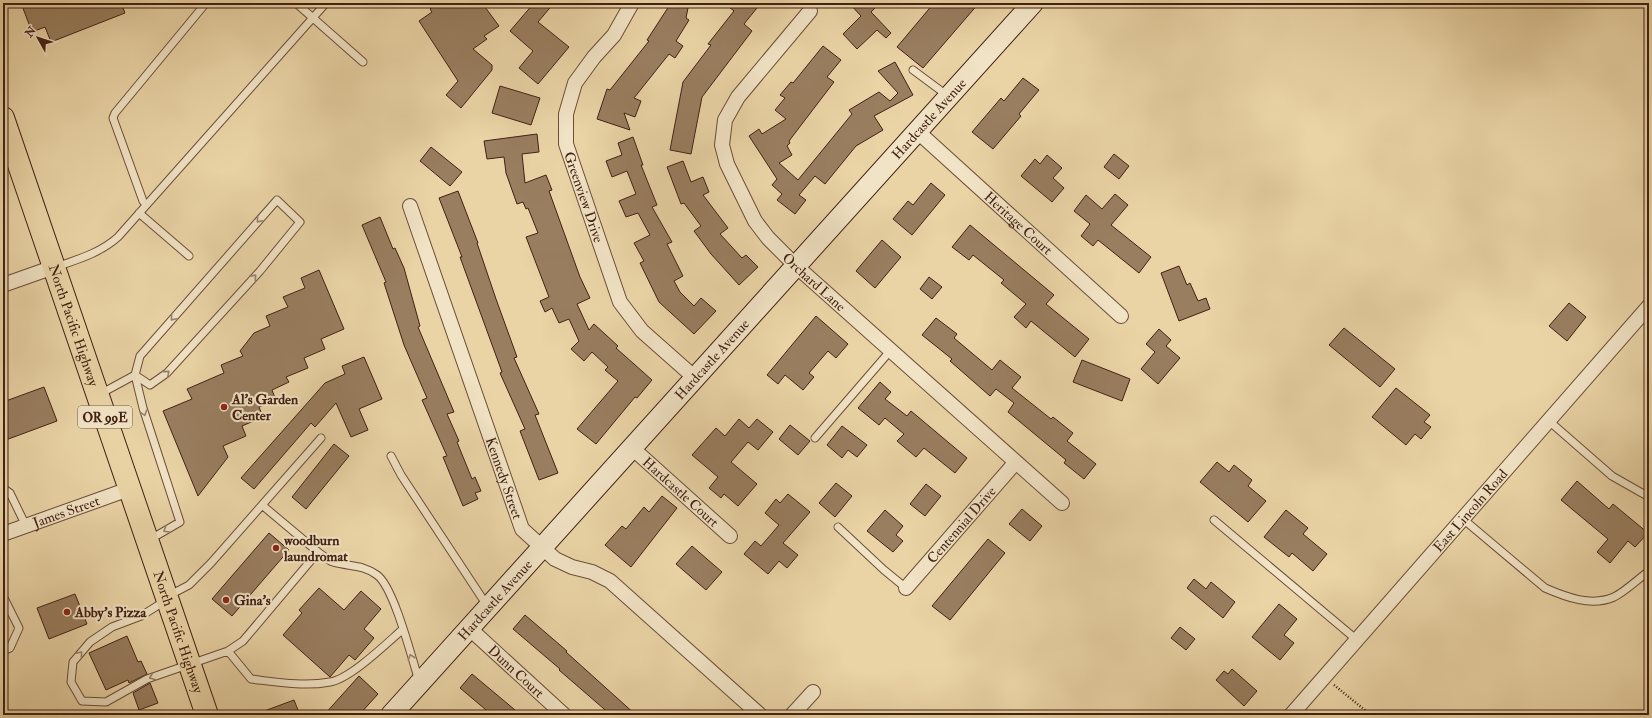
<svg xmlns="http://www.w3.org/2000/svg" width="1652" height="718" font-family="'IM FELL Double Pica',serif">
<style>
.building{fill:#997e60;stroke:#422114}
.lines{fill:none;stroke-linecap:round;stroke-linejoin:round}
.lane-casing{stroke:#6c4e38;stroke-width:9}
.street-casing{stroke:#6c4e38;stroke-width:16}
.secondary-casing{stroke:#422114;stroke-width:22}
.primary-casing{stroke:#422114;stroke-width:24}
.path{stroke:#422114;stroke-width:2.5;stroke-dasharray:1 2;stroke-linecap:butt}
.lane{stroke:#f1e3c5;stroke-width:7}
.street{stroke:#f1e3c5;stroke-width:14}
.secondary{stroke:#f1e3c5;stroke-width:20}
.primary{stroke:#ead4a6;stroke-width:22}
.oneway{stroke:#9a826c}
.poi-dot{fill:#8f2418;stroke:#f1e3c5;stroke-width:1.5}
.labels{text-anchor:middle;stroke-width:4;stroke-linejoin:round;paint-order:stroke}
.shield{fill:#f1e3c5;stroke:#765b49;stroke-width:1}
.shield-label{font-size:13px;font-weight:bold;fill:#422114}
.street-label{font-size:14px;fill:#422114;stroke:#f1e3c5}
.poi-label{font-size:14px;font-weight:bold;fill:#422114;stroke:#f1e3c5;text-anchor:start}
</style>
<rect width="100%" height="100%" fill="#ead4a6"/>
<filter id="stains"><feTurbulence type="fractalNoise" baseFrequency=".005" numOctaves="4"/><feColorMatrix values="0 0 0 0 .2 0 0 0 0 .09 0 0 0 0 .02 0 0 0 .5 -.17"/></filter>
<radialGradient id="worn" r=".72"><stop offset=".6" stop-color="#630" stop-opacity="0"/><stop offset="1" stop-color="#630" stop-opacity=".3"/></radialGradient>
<!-- building -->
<path class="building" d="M21,3H121L125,13L51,42L45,27L32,32Z
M438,3H482L499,26L484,36L487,39L473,49L492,65V70L461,108L446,95L458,81L419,21L432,12L430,9Z
M534,3H554L538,22L569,47L538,84L519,68L533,51L510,31Z
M671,3H689L686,18L689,20L676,41L683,46L675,58L669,54L634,98L641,101L635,117L624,113L630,130L597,119L607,89L610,90L649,41L647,40Z
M724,3H761L744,24L752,31L702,97L691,154L670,150L683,82L711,45L708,44L734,11Z
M849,3H880L871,12L891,33L886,38L877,30L857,49L843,34L861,16Z
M934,3H979L923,68L897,47Z
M823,46L841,60L827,77L834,82L789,141L790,143L787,146L792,155L779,163L798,180L852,114L849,110L879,92L890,101L898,93L878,71L895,62L913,95L874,116L883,130L856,146L825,184L815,176L799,195L806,200L795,214L777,200L782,194L772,185L777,179L749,136L759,129L762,134L786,119L775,110L785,98L780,95L791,82L793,83Z
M1023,78L1039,90L1019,114L1021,116L993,149L972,132L1001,98L1004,101Z
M500,86L540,98L531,125L492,113Z
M537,134L539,152L522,154L525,183L546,175L552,190L549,191L580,277L590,298L577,304L589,330L594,324L618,346L616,348L652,380L637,398L635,397L596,444L577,429L618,381L605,370L608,367L592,352L584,361L571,349L579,341L569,319L559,323L552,308L545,312L540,301L549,297L526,237L538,233L528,208L526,209L523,202L517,204L506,173L504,157L487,159L484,141Z
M633,137L643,165H641L657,205L652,207L672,242L667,244L683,276L674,281L680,292L694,306L701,298L716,311L694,334L659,302L640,263L644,261L634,243L650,235L638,213L626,217L619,201L636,194L627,171L612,177L606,161L622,155L618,143Z
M431,147L462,172L450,186L420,161Z
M1114,154L1129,166L1119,179L1104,167Z
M1047,155L1062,168L1053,178L1064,188L1052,202L1021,176L1035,159L1040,164Z
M683,161L691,182L703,177L709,192L703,195L728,228L720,234L742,258L746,255L758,267L739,285L711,254L694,231L701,226L684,203L681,204L667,167Z
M931,183L945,195L912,235L893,219L908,201L913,205Z
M458,191L478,243H477L496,299L517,357L514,358L539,414L535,415L558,473L539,480L520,431L525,429L500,373L502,372L460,257H462L439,198Z
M1115,194L1128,205L1111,225L1151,257L1139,273L1098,240L1093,246L1081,236L1090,224L1074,211L1086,195L1102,209Z
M380,217L393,249L395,248L404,268L420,326L418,327L454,412L447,414L459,441L457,442L472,479L475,477L481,491L475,493L478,499L463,506L443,457L447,456L422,400L427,398L404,345L384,283L386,282L362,225Z
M970,225L1054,295L1046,304L1089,339L1075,357L1031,321L1026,328L1014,317L1026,304L1001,283L1004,280L973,255L969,260L952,247Z
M882,240L901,257L875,288L856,271Z
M1179,266L1187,285L1190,283L1198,301L1206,298L1210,309L1179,321L1161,273Z
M319,270L344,329L321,339L325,349L304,358L308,368L286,377L289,382L272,390L276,400L259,407L263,417L242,426L246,436L223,446L228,457L198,496L163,411L192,399L187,389L224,373L221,365L243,356L240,351L254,333L270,326L266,316L288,307L283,297L305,288L301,278Z
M929,277L942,287L932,299L920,289Z
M1569,303L1586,317L1567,341L1549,326Z
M816,316L848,344L836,358L828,351L809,373L814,377L803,390L785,375L778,384L767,375Z
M936,318L957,334L954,338L992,370L1000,360L1021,377L1012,388L1051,419L1053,417L1073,433L1067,441L1096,464L1084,479L1064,463L1066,460L1008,412L1014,403L996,389L990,396L950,361L952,359L922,335Z
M1344,328L1395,369L1380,387L1329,345Z
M1159,329L1171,340L1166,346L1180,358L1158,384L1141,369L1155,352L1146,344Z
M364,357L382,399L359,409L368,430L351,437L336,403L315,427L311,423L254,489L241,478L325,383L345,374L342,366Z
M1082,360L1130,379L1122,401L1073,382Z
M880,382L891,392L885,399L907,416L911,411L967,458L955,473L924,448L916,457L897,441L904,434L885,418L879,425L858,408Z
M44,387L57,421L3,441V402Z
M1396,388L1430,415L1424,422L1431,427L1421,439L1415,434L1406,445L1372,417Z
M739,419L749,428L757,419L773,432L758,450L748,442L731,462L757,484L738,506L724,494L721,498L709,488L718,477L692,455L716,428L725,436Z
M790,425L810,441L798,455L779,439Z
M842,426L867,445L857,457L848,450L842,458L827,445Z
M334,444L349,456L306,509L292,497Z
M1217,462L1229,472L1234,465L1252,480L1248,486L1266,501L1248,522L1200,482Z
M1577,481L1609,509L1613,504L1648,533L1635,547L1628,541L1610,563L1597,552L1608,539L1561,500Z
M836,483L852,496L835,517L819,503Z
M926,484L941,496L925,516L910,504Z
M788,494L810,512L783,543L798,555L787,568L779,561L768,574L744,554L755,541L761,546L779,525L765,513L776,499L780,503Z
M662,496L677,508L631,567L605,545L622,526L626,529L644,507L649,512Z
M1022,509L1042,526L1030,541L1009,524Z
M885,510L903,526L896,535L903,541L893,552L867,531Z
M1286,510L1308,528L1303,534L1327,554L1313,571L1292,553L1289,557L1264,537Z
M269,533L289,550L232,616L212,599Z
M988,539L1005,553L950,620L932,606Z
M692,546L722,572L706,590L676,564Z
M1194,579L1206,589L1211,582L1235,602L1223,618L1187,588Z
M319,588L344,610L361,591L381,609L364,629L374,638L355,660L349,655L330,677L283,635L302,613L299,610Z
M75,594L87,624L49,639L37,608Z
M1279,604L1297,619L1284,635L1294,643L1280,660L1252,637Z
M525,615L567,651L566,652L636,715H611L559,670L560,669L513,629Z
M1180,627L1195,639L1186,650L1171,638Z
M127,636L138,662L141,661L147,674L129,683L128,680L106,690L89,653Z
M1232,669L1257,691L1244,706L1216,680L1224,671L1228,674Z
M472,674L521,715H492L460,688Z
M359,676L378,694L359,715H324Z
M150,683L158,703L139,710L133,693Z
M294,700L300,715H256V714Z"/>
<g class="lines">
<!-- lane casing -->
<g class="lane-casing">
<path id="lane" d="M296,3L363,62
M913,70L948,96
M146,205L143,201L113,118L115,113L206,3
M139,213L189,256
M56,267C79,259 100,253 118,237L326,3
M135,375L150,385L167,373L260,271L300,222L277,200L140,356L135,375L143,408L180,522L149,540
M100,394L135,375
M1549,421L1612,476L1649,497
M815,438L891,350
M391,456L401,475L488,607
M3,488L10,493L26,526
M1463,519L1545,588C1566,597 1591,607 1614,597C1626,591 1638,579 1649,571
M1214,520L1357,640
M838,527L884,570L906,588
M318,552C323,555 328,561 333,562C349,567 362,564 377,575C394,587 412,659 419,681
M3,596L19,628L10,648L3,651
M168,596L189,585L211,563L321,438
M165,601L141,616L112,627L90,642L73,662L71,682L82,701L106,702L147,679L228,651L243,641L318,552L262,505
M228,651L251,679C276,682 304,687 330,682C350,679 386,644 402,630"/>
</g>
<!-- street casing -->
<g class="street-casing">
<g id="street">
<path id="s1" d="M632,3L614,35L594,57L575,83L566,114V144L620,302L642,331L694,377"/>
<path id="s2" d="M810,11L738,97L725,120L722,145L727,164L755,221L768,238L796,266L1062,503"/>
<path id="s3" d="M917,131L1121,316"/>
<path id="s4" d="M410,206L522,529L555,559L572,567L592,572L610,581L760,715"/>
<path d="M3,285L54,267"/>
<path id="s5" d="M631,447L730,536"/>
<path id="s6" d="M3,534L129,489"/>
<path id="s7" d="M906,588L1015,463"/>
<path id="s8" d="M469,628L564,715"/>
<path d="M792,715L813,692"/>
<path id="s9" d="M1291,715L1649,306"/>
</g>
</g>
<!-- secondary casing -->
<g class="secondary-casing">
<g id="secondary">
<path id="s10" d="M391,715L1033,3"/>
</g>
</g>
<!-- primary casing -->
<g class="primary-casing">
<g id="primary">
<path id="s11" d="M3,118L207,715"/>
</g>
</g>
<!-- path -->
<path class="path" d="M1334,685L1371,715"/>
<!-- lane -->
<use href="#lane" class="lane"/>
<!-- street -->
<use href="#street" class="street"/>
<!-- secondary -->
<use href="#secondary" class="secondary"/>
<!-- primary -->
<use href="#primary" class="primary"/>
</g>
<!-- one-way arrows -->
<defs><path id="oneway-chevron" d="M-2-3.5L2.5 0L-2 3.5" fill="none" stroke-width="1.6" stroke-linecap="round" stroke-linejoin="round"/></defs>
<g class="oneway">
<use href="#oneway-chevron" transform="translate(259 220) rotate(131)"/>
<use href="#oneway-chevron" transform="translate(254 277) rotate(-48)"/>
<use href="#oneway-chevron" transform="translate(173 318) rotate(131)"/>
<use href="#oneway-chevron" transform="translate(167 373) rotate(-41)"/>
<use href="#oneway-chevron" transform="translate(144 413) rotate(73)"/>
<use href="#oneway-chevron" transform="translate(166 530) rotate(149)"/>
<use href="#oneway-chevron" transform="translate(80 654) rotate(-50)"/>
<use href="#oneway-chevron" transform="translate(411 657) rotate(-109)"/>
<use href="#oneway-chevron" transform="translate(152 677) rotate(159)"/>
</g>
<!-- markers -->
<g class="poi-dot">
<circle cx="224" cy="407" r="4"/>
<circle cx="276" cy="548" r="4"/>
<circle cx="226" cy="600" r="4"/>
<circle cx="67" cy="612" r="4"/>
</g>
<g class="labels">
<!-- shield labels -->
<rect class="shield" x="78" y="406" width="54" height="22" rx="3"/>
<g class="shield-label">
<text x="105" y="422">OR 99E</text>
</g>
<!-- street labels -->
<g class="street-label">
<text dy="5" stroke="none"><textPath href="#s10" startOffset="803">Hardcastle Avenue</textPath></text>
<text dy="5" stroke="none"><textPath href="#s1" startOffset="217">Greenview Drive</textPath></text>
<text dy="5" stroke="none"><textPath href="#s3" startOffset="137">Heritage Court</textPath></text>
<text dy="5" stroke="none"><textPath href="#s2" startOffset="332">Orchard Lane</textPath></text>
<text dy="5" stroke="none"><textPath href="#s11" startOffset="219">North Pacific Highway</textPath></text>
<text dy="5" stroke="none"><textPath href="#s10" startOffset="479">Hardcastle Avenue</textPath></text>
<text dy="5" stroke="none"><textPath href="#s4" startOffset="288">Kennedy Street</textPath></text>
<text dy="5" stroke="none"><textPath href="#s5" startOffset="67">Hardcastle Court</textPath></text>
<text dy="5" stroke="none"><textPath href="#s9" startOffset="272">East Lincoln Road</textPath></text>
<text dy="5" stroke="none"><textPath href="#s6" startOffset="67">James Street</textPath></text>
<text dy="5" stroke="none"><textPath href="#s7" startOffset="84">Centennial Drive</textPath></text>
<text dy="5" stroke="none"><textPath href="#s10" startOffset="155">Hardcastle Avenue</textPath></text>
<text dy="5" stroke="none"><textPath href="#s11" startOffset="543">North Pacific Highway</textPath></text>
<text dy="5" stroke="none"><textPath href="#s8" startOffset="64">Dunn Court</textPath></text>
</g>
<!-- poi labels -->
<g class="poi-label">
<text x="232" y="404">Al's Garden<tspan x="232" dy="16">Center</tspan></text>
<text x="284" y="545">woodburn<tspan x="284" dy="16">laundromat</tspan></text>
<text x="234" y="605">Gina's</text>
<text x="75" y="617">Abby's Pizza</text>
</g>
</g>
<!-- margin -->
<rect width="1652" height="718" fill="none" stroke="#ead4a6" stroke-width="16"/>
<rect x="4" y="4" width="1644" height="710" fill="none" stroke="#422114" stroke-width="2"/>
<rect x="8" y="8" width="1636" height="702" fill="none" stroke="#422114"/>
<!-- north arrow -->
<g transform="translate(38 38) rotate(309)" stroke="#f1e3c5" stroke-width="3" paint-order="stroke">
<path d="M0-3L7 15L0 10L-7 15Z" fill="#422114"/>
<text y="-6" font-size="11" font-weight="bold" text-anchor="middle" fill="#422114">N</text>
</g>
<rect width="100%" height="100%" filter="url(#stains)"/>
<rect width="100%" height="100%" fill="url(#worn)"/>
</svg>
